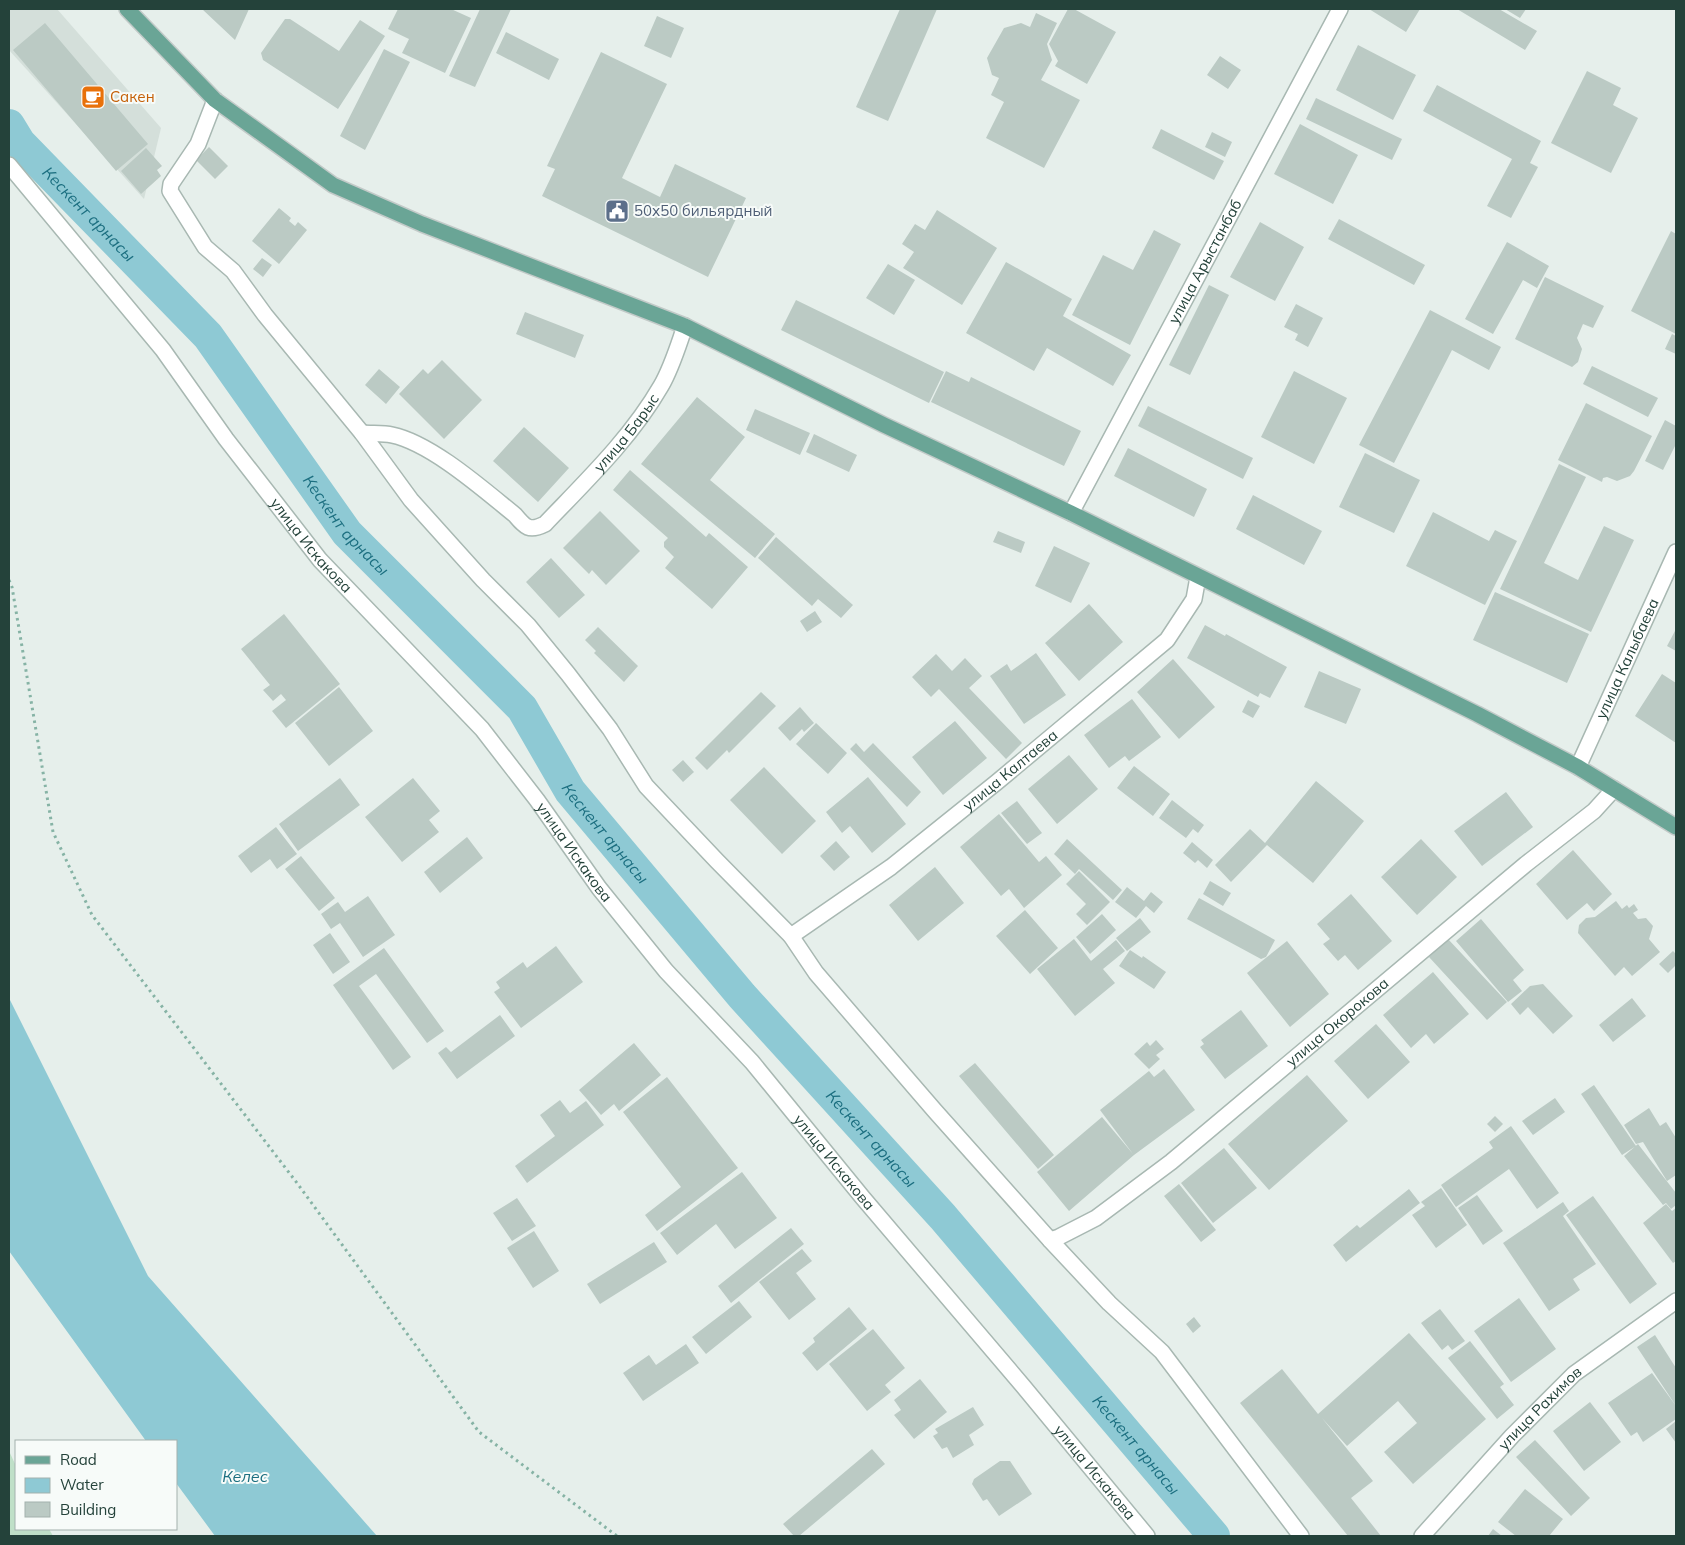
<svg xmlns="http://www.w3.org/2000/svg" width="1685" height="1545" font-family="Mulish,sans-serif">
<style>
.built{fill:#d4dfda}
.green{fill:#bfe0c8}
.water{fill:#8ec9d4}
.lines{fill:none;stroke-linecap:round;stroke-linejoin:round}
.canal{stroke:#8ec9d4;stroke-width:32}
.building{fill:#bbcac4}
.minor-casing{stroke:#a8b8b2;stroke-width:18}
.major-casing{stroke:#c2cac8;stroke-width:18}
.path{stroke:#86b3a5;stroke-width:3;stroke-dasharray:2.5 4;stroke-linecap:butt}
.minor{stroke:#fff;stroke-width:15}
.major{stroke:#6aa596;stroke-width:15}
.labels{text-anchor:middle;stroke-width:4;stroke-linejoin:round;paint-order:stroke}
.food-label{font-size:15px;fill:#c56008;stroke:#f7fbf9;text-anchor:start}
.service-label{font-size:15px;fill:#4e5e75;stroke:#f7fbf9;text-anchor:start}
.street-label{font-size:15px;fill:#24423a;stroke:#f7fbf9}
.water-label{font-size:16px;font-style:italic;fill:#1c6f80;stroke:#f7fbf9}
</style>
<rect width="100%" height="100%" fill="#e6efeb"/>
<!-- built -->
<path class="built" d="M9,9H57L161,128L144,199L9,50Z"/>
<!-- green -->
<path class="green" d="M9,1451L16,1466V1529H49L53,1536H9Z"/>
<!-- water -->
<path class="water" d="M9,998L148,1276L377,1536H215L176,1483V1441H146L9,1251Z"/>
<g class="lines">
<!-- canal -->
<path class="canal" id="s1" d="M9,125L20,143L208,336L347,533L522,708L570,791L742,996L943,1217L1214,1536"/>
</g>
<!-- building -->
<path class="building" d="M202,9H249L235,40Z
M398,9H451L471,18L445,73L402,53L409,39L388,29Z
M480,9H511L475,87L449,76Z
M900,9H937L888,121L856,107Z
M1068,9H1074L1116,32L1087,84L1055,66L1058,61L1049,44Z
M1369,9H1420L1406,32Z
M1457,9H1499L1537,31L1525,50Z
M1505,9H1526L1520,18Z
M1036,13L1057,23L1047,44L1052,60L1041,80L1080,100L1044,168L986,138L1004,102L991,95L999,78L992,75L987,58L1004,28L1021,23L1030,27Z
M657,16L684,28L671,58L644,46Z
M285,19H290L339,51L360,20L385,36L338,109L263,60L261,53Z
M45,23L148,144L116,171L13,50Z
M506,32L559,59L549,80L496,53Z
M1358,45L1416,75L1393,120L1336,90Z
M384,49L410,62L365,150L340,136Z
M601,52L667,84L622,178L660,197L675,164L746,198L708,277L542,196L555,169L547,166Z
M1220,56L1241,70L1228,89L1207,75Z
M1587,71L1621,88L1613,105L1638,118L1611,173L1551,143Z
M1437,85L1541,141L1530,163L1538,167L1511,218L1487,206L1512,159L1423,111Z
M1316,98L1402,139L1392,160L1306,119Z
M1300,124L1358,155L1333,204L1274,174Z
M1161,129L1224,161L1214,180L1152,148Z
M1212,132L1232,142L1225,157L1205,147Z
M209,147L228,166L215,179L196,160Z
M146,148L162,166L157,170L161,176L141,194L121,171Z
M279,208L291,218L289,221L295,226L298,222L307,230L279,264L252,241Z
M937,210L997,248L962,305L903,268L914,252L902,244L915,224L925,230Z
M1339,219L1425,265L1414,285L1328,239Z
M1260,222L1304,247L1275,301L1230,277Z
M1154,230L1181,244L1130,345L1072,315L1103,255L1133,270Z
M1671,231L1676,234V334L1631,311Z
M1507,242L1549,266L1537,288L1523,280L1493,334L1465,319Z
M262,258L272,265L263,277L253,269Z
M1006,262L1072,299L1063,316L1131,355L1113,386L1047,348L1034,371L966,333Z
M888,264L915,280L894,315L866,298Z
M1545,277L1604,306L1593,328L1583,324L1577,338L1582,349L1578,362L1572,367L1515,339Z
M1209,285L1229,295L1190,375L1169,365Z
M796,300L944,372L929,403L781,330Z
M1296,304L1323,318L1308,347L1295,340L1298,334L1284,327Z
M1430,310L1501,347L1489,370L1452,350L1394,463L1359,445Z
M525,312L584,335L575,358L516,334Z
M1672,334L1676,336V354L1665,349Z
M442,360L482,400L444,439L399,394L423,369L428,374Z
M1592,366L1658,398L1648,417L1583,384Z
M379,369L400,387L386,404L365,385Z
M946,371L969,382L971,377L1081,431L1064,466L931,402Z
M1294,371L1347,398L1314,464L1261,437Z
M697,397L745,437L710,480L775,534L755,558L641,464Z
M1586,403L1652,436L1634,471L1630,476L1617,481L1607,477L1603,478L1602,482L1558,460Z
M1148,406L1253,458L1243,479L1138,426Z
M755,409L810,433L800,455L746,430Z
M1665,420L1676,426V444L1663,470L1645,461Z
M524,427L569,468L538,502L493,461Z
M814,434L857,455L849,472L806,452Z
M1128,448L1207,489L1194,517L1114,476Z
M1365,453L1420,480L1394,533L1339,507Z
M1559,464L1586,477L1544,563L1578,580L1604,526L1634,540L1591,632L1500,589Z
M630,470L706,537L709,533L748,567L712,609L665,568L674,557L664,547V542L668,538L613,490Z
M1253,495L1322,531L1304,565L1236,529Z
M600,511L640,551L606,585L592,570L589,574L563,548Z
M1433,512L1489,541L1495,530L1517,541L1485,605L1406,566Z
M998,531L1025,542L1021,553L993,542Z
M776,537L853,605L841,618L818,599L812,606L758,558Z
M1054,546L1090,563L1071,603L1035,586Z
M551,558L585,595L559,618L526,582Z
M1495,592L1589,634L1567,683L1473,640Z
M1089,604L1123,642L1079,681L1045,643Z
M815,611L822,622L807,632L800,621Z
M284,614L340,684L286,728L272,711L286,700L281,694L273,701L263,690L270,685L241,649Z
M1205,625L1225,636L1226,634L1287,667L1270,698L1260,693L1258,697L1187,658Z
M598,627L638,666L624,682L594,653L596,651L585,640Z
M1676,629V651L1667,646Z
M1036,653L1066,695L1024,724L990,676L1007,664L1011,671Z
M936,654L952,671L965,658L982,676L969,688L1022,743L1006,759L939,689L931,697L912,677Z
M1173,659L1215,707L1179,739L1137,692Z
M1319,671L1361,689L1346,724L1304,707Z
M1662,674L1676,683V743L1635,716Z
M339,687L373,731L329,766L295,723Z
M761,692L776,706L729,753L727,750L707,770L695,758Z
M1132,699L1161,737L1129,761L1125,756L1109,768L1084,735Z
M1248,700L1260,706L1253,718L1242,712Z
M800,707L814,723L804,732L802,729L790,741L778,728Z
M955,721L987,758L943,795L912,757Z
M816,723L847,753L828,774L796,744Z
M856,743L864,752L873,743L921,792L907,807L850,749Z
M1069,755L1098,789L1057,824L1028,789Z
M683,760L694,772L683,782L672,770Z
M1134,766L1170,794L1153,816L1117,788Z
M764,767L816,821L782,854L730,800Z
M868,777L906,824L872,853L850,826L842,833L826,812Z
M340,778L360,805L298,851L279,824Z
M413,778L440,811L429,820L439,832L402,862L365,817Z
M1316,781L1364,821L1313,883L1267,845L1231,882L1215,865L1250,829L1265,843Z
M1506,792L1533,827L1482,866L1454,831Z
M1172,800L1204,825L1198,833L1193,829L1186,838L1159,818Z
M1017,801L1042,833L1027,844L1001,813Z
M999,814L1039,862L1046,856L1062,875L1024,908L1009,889L1001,896L960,847Z
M276,827L297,854L277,869L270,859L251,873L238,856Z
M467,837L483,858L440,893L424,872Z
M1067,839L1122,890L1113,900L1079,869L1075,874L1054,854Z
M1421,839L1457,877L1417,915L1381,877Z
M836,841L850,857L834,871L820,856Z
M1192,842L1213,860L1207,868L1198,860L1195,863L1183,853Z
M1573,850L1612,894L1594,911L1587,903L1567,920L1536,884Z
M301,856L335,898L319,911L285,869Z
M935,867L964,903L918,941L889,905Z
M1079,871L1110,902L1087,925L1076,914L1086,904L1066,884Z
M1210,881L1231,893L1223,906L1203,894Z
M1127,887L1144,901L1151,892L1163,902L1154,913L1146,906L1136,918L1115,902Z
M1351,894L1392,941L1358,970L1345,955L1338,961L1323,944L1330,939L1317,924Z
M368,896L395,935L363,957L340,923L331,929L321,914L338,902L345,912Z
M1199,898L1275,940L1266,957L1261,959L1187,919Z
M1616,901L1622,909L1627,905L1629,908L1634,904L1638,910L1633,913L1638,919L1646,918L1653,926L1649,939L1660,952L1632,976L1624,967L1615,976L1578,933L1579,925L1586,918L1595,917Z
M1025,910L1058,948L1030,974L996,936Z
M1102,914L1116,930L1090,954L1076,937Z
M1140,918L1151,932L1127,951L1116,938Z
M1481,919L1524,970L1513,980L1522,991L1508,1002L1456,941Z
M330,933L350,962L333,974L313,945Z
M1074,939L1091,961L1116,940L1125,951L1103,969L1115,983L1075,1016L1037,969Z
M1448,939L1507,1002L1487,1020L1429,957Z
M1287,941L1329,994L1290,1027L1247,973Z
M556,946L583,982L521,1028L494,992L500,988L496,982L523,962L527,968Z
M384,948L444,1031L427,1043L376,974L359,986L411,1057L393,1070L333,985Z
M1130,950L1142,958L1143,956L1166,972L1154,989L1119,966Z
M1673,951L1676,954V965L1668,973L1659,964Z
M1433,972L1469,1014L1434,1044L1426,1034L1411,1048L1383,1015Z
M1543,984L1573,1016L1553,1034L1528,1007L1520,1015L1511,1004L1530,986Z
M1632,998L1646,1016L1613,1042L1599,1025Z
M1241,1010L1268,1046L1225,1079L1200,1047L1204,1044L1201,1040Z
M500,1015L515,1036L457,1079L438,1053L446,1047L451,1052Z
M1376,1024L1410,1062L1368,1099L1334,1061Z
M1156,1040L1164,1049L1156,1055L1160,1059L1149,1069L1134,1054L1147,1042L1150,1046Z
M634,1043L661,1075L619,1111L614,1104L601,1115L579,1090Z
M975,1063L1054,1155L1038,1169L959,1076Z
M1164,1069L1195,1110L1134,1155L1069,1211L1037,1172L1102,1117L1133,1154L1100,1110L1149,1071L1154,1077Z
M1307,1075L1348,1121L1269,1190L1228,1144Z
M667,1077L738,1168L657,1231L645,1215L681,1187L623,1112Z
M1594,1085L1636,1146L1622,1155L1581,1094Z
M1555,1098L1565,1112L1533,1135L1522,1121Z
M560,1100L570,1113L586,1101L604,1125L527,1183L515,1166L555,1136L540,1115Z
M1649,1108L1660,1126L1666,1122L1676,1138V1175L1667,1181L1643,1142L1636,1144L1624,1125Z
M1495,1116L1503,1124L1495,1132L1487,1124Z
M1511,1126L1559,1193L1537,1209L1509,1169L1456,1207L1441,1185L1493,1148L1489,1142Z
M1638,1144L1676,1193V1205L1671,1209L1666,1203L1663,1205L1624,1156Z
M1224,1148L1257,1188L1213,1223L1181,1183Z
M742,1172L777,1218L735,1249L716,1224L677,1255L660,1233Z
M1179,1184L1216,1230L1201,1242L1164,1196Z
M1441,1188L1467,1225L1436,1248L1412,1215L1425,1206L1421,1202Z
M1409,1189L1420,1203L1346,1262L1333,1245L1357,1225L1360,1228Z
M1477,1195L1503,1231L1483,1245L1458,1208Z
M1593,1196L1657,1284L1630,1304L1566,1215Z
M517,1198L536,1226L512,1241L493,1213Z
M1563,1202L1569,1211L1563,1216L1596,1264L1573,1279L1580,1290L1549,1311L1503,1243Z
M1666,1204L1672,1211L1676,1208V1261L1673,1263L1643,1223Z
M791,1228L804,1244L731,1303L718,1286Z
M534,1231L559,1271L533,1288L507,1248Z
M654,1242L667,1262L600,1304L587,1284Z
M802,1249L812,1261L796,1273L816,1299L789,1320L759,1282Z
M1519,1298L1556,1349L1511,1382L1474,1331Z
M739,1301L752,1317L706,1354L692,1337Z
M849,1307L867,1329L817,1371L802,1353L815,1342L813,1338Z
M1440,1309L1465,1341L1452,1350L1448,1345L1442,1350L1421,1323Z
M1194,1317L1201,1326L1193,1333L1186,1324Z
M873,1329L905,1368L885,1385L891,1392L867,1411L829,1364Z
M1409,1333L1486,1419L1413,1484L1384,1452L1417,1423L1398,1401L1347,1446L1322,1418L1373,1481L1351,1498L1381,1536H1348L1240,1403L1282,1369L1318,1414Z
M1655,1335L1676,1368V1419L1643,1442L1637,1432L1631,1436L1608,1403L1652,1373L1676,1406L1637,1347Z
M1470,1341L1504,1384L1500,1387L1514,1405L1497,1419L1448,1358Z
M686,1344L699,1363L643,1401L623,1373L649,1355L656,1365Z
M920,1379L947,1412L914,1439L894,1415L901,1410L894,1400Z
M1590,1402L1621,1442L1584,1471L1553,1431Z
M973,1407L984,1425L969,1435L974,1445L953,1458L947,1447L942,1449L933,1436L938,1433L935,1429Z
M1676,1421V1443L1666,1429Z
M1535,1440L1590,1498L1571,1516L1516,1457Z
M872,1449L885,1464L799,1536H794L783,1524Z
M1000,1461H1010L1032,1494L999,1516L987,1499L983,1501L972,1484L974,1479Z
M1525,1489L1563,1519L1549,1536H1516L1498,1522Z
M1493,1529L1502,1536H1488Z"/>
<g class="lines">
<!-- minor casing -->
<g class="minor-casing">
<g id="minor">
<path d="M215,100L198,144L171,184L170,191L205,247L233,271L265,315L362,433L411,500L483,580L528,625L568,674L610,729L646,786L717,861L791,936L816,973L935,1111L1050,1240L1109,1303L1162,1352L1301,1536"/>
<path id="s2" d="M9,165L163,350L226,439L320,560L482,729L537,800L599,888L666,971L752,1062L863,1198L1023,1386L1147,1536"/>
<path id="s3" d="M362,433C371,434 383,433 392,435C431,443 484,490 515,515C525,527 529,532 545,524C586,481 631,438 661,386C672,367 678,346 685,326"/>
<path id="s4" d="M1071,513L1340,9"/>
<path id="s5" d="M1578,767L1676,552"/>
<path id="s6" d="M791,936L891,867L997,782L1167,640L1194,599L1198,577"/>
<path id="s7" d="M1050,1240L1059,1237L1096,1218L1171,1162L1526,864L1594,811L1614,789"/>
<path id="s8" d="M1422,1536L1512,1436L1574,1374L1676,1301"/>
</g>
</g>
<!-- major casing -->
<g class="major-casing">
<path id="major" d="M127,9L215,100L333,185L422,224L685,326L884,425L1071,513L1477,714L1578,767L1676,827"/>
</g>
<!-- path -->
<path class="path" d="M9,580L12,587L53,832L92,915L297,1183L479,1432L617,1536"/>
<!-- minor -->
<use href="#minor" class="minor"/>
<!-- major -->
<use href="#major" class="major"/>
</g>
<!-- icons -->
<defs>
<g id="cafe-square" transform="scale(1.25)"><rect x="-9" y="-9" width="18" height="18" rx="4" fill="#e8710a" stroke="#f7fbf9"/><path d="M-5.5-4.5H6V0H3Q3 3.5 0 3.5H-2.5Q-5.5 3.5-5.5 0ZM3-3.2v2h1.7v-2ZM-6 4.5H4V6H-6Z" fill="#fff"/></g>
<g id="civic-square" transform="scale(1.25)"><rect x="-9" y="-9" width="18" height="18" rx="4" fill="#5c6f8a" stroke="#f7fbf9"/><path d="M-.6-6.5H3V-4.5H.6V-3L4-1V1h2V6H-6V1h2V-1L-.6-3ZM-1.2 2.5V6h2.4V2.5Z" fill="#fff"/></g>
</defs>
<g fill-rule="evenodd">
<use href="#cafe-square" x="93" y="97"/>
<use href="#civic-square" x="617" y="211"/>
</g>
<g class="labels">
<!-- food labels -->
<g class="food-label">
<text x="110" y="102">Сакен</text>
</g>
<!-- service labels -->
<g class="service-label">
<text x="634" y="216">50х50 бильярдный</text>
</g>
<!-- street labels -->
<g class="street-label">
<text dy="5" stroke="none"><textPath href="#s4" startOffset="285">улица Арыстанбаб</textPath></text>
<text dy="5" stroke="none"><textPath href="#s3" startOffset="336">улица Барыс</textPath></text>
<text dy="5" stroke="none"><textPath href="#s2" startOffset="486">улица Искакова</textPath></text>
<text dy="5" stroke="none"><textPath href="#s5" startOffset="119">улица Калыбаева</textPath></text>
<text dy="5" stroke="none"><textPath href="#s6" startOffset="275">улица Калтаева</textPath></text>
<text dy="5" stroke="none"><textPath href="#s2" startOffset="891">улица Искакова</textPath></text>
<text dy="5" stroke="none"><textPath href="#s7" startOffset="362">улица Окорокова</textPath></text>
<text dy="5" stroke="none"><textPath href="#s2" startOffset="1296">улица Искакова</textPath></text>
<text dy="5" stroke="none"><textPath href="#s8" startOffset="174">улица Рахимов</textPath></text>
<text dy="5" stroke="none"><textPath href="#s2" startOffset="1701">улица Искакова</textPath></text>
</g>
<!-- water labels -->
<g class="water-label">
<text dy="6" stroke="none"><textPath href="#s1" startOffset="120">Кескент арнасы</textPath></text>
<text dy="6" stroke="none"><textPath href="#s1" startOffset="525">Кескент арнасы</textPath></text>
<text dy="6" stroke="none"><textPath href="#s1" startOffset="930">Кескент арнасы</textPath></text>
<text dy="6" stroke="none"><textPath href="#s1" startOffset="1335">Кескент арнасы</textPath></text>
<text dy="6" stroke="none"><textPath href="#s1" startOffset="1740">Кескент арнасы</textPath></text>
<text x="245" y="1482">Келес</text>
</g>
</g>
<!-- border -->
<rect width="1685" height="1545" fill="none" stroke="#24423a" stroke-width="20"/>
<!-- legend -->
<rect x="15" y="1440" width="162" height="90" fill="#f7fbf9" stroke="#a3b1ad"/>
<rect x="25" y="1456" width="25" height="8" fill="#6aa596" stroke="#a3b1ad"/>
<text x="60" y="1465" font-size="15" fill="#24423a">Road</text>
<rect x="25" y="1478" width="25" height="15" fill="#8ec9d4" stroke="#a3b1ad"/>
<text x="60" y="1490" font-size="15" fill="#24423a">Water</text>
<rect x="25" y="1502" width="25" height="15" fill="#bbcac4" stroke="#a3b1ad"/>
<text x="60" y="1515" font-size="15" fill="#24423a">Building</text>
</svg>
